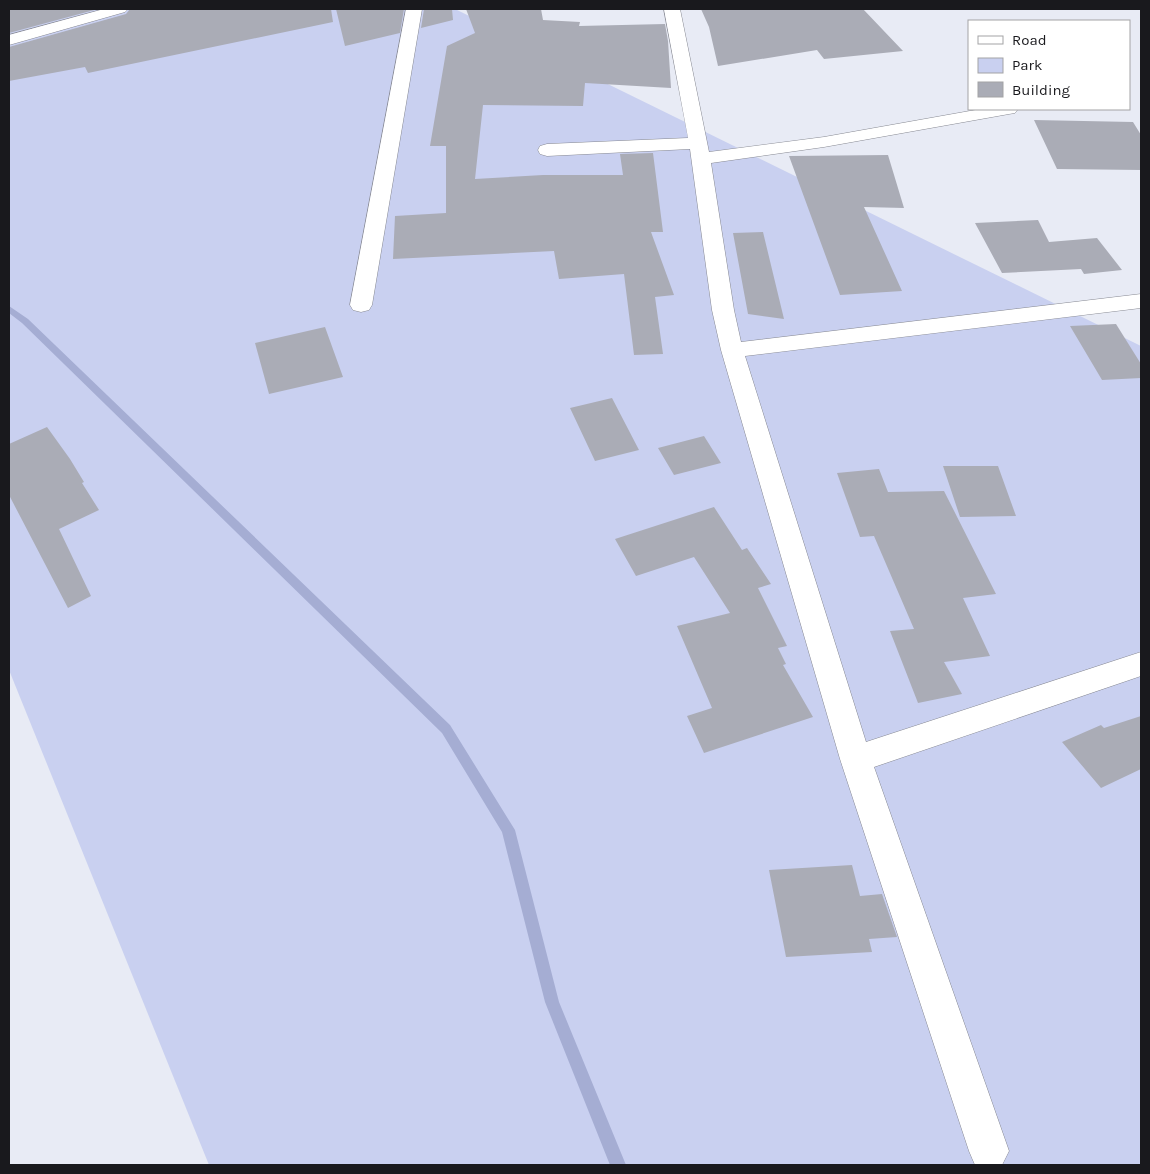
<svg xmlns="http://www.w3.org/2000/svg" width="1150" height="1174" font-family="Karla,sans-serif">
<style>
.green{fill:#c9d0f0}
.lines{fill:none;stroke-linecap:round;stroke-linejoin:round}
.stream{fill:#a5add3;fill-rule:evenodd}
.building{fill:#aaacb6}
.minor-casing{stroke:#878992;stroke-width:1}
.minor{fill:#fff;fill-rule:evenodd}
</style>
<rect width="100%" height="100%" fill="#e8ebf5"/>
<!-- green -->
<path class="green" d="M9,9H455L1141,346V1165H209L9,670Z"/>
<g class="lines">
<!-- stream -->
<path class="stream" d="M9,306L28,319L450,725L515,830L559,1002L626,1165H610L545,1002L502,832L442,733L22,323L9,313Z"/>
</g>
<!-- building -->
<path class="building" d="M9,9H98L9,33Z
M130,9H331L333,22L88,73L85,67L9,81V47L126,14Z
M336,9H404L400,33L345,46Z
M424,9H452L453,20L421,28Z
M466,9H541L543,20L580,22L579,26L665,24L668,41L671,88L585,83L583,106L483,105L475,179L543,175H623L620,154L653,153L663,232H651L674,295L655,297L663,354L634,355L624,274L559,279L554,251L393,259L395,216L446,213V146H430L447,46L475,33Z
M701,9H863L903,51L824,59L817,50L718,66L709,27Z
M1034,120L1133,122L1141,135V170L1057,169Z
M888,155L904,208L864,207L902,291L840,295L789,156Z
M1038,220L1049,242L1097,238L1122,270L1084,274L1081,269L1002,273L975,223Z
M763,232L784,319L748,314L733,233Z
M1116,324L1141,364V378L1102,380L1070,326Z
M325,327L343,377L269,394L255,343Z
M612,398L639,450L595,461L570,408Z
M47,427L70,459L84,482L82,483L99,510L59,529L91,596L68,608L9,495V444Z
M704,436L721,463L674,475L658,448Z
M943,466H998L1016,516L960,517Z
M879,469L888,492L944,491L996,594L963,598L990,656L944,662L962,694L918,703L890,631L914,629L874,536L860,537L837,473Z
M714,507L742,550L747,548L771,584L758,588L787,646L778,648L786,664L783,665L813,717L704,753L687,716L712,708L677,626L730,613L694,557L636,576L615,539Z
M1141,716V769L1101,788L1062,742L1101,725L1104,728Z
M852,865L860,896L882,894L897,937L869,939L872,952L786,957L769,870Z"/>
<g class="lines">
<!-- minor casing -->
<g class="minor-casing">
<path id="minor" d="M104,9H128L125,12L9,45V35Z
M406,9H422L372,305L369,310L361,312L353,310L350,305Z
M664,9H680L709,152L824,137L981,109H1018L1015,113L1009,114L824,147L711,163L734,310L741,342L1141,294V308L745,356L866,742L1141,652V676L874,767L1009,1151L1002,1165H975L969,1151L840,759L721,350L712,310L690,149L547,156L540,154L538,150L540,146L547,144L688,138Z"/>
</g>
<!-- minor -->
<use href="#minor" class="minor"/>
</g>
<!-- border -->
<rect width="1150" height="1174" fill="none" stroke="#19191d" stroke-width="20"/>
<!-- legend -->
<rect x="968" y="20" width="162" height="90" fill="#ffffff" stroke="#a3a3a5"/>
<rect x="978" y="36" width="25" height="8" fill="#ffffff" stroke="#a3a3a5"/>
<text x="1012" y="45" font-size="15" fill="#19191d">Road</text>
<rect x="978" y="58" width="25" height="15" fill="#c9d0f0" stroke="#a3a3a5"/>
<text x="1012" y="70" font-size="15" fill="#19191d">Park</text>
<rect x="978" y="82" width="25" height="15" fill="#aaacb6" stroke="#a3a3a5"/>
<text x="1012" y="95" font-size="15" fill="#19191d">Building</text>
</svg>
